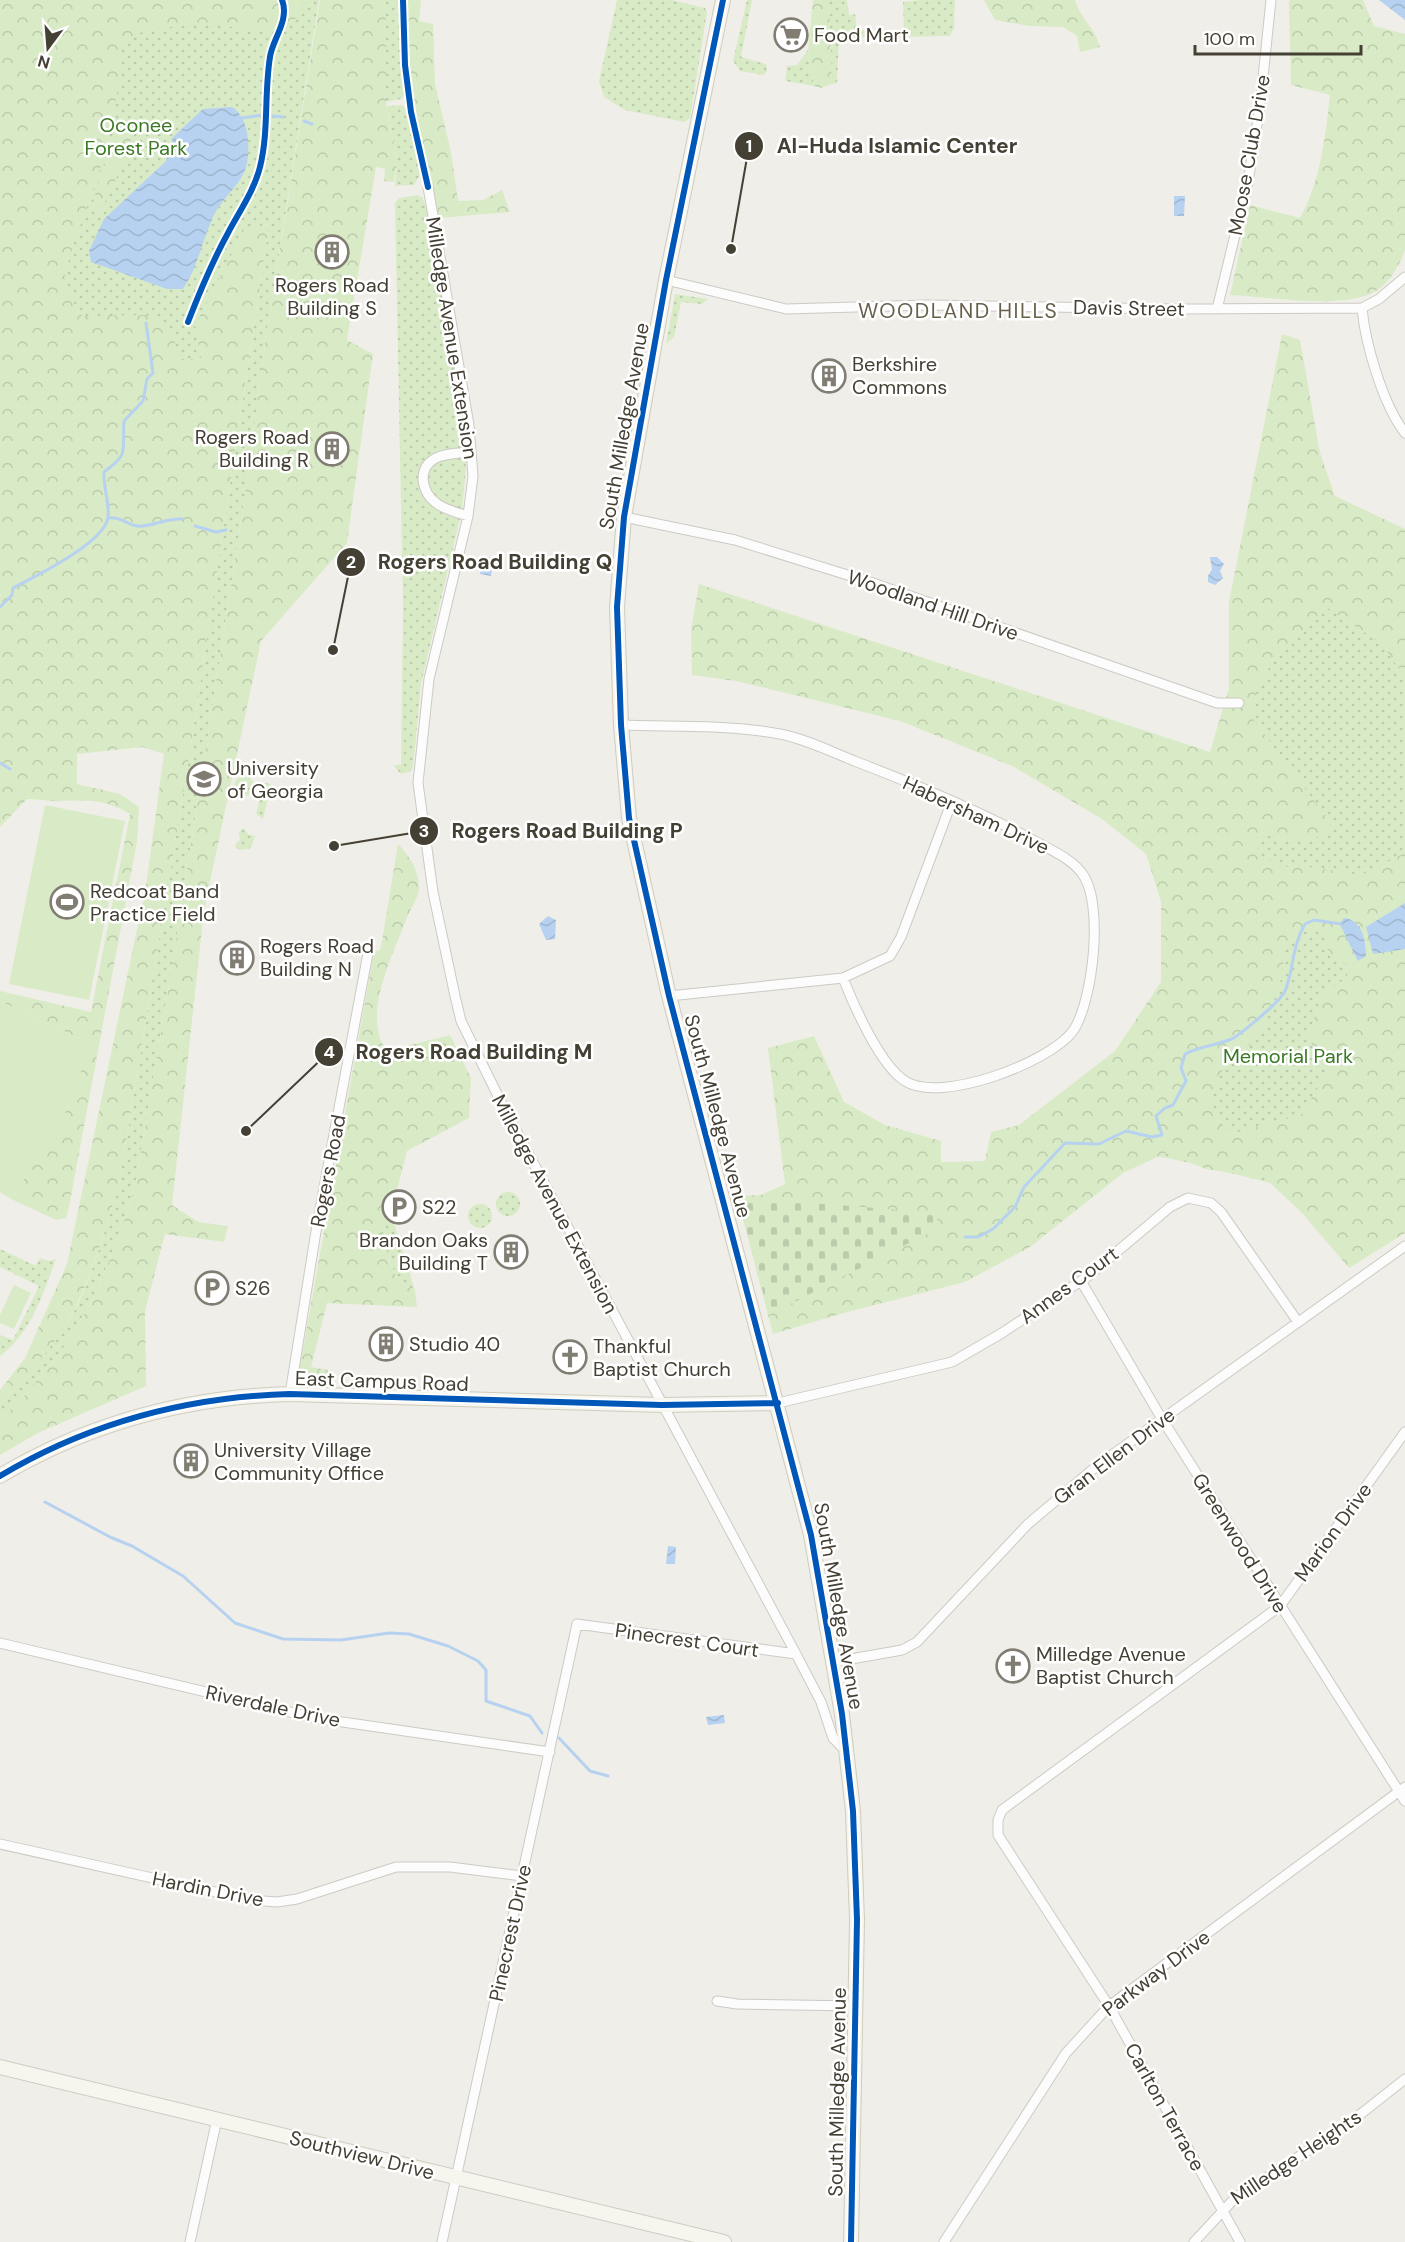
<svg xmlns="http://www.w3.org/2000/svg" width="1405" height="2242" font-family="'DM Sans',sans-serif">
<style>
.grass{fill:url(#grass-dots)}
.forest{fill:url(#forest-crowns);fill-rule:evenodd}
.cemetery{fill:url(#cemetery-stones)}
.garden{fill:#d9ebc6}
.water{fill:url(#water-waves)}
.lines{fill:none;stroke-linecap:round;stroke-linejoin:round}
.stream{stroke:#b6d2f0;stroke-width:3}
.street-casing{stroke:#cccac4;stroke-width:11}
.secondary-casing{stroke:#cfccbf;stroke-width:16}
.street{stroke:#fdfcfc;stroke-width:9}
.secondary{stroke:#f6f5ee;stroke-width:14}
.cycleway-casing{stroke:#fff;stroke-width:10}
.cycleway{stroke:#0057b8;stroke-width:6}
.labels{text-anchor:middle;stroke-width:5;stroke-linejoin:round;paint-order:stroke}
.poi-label{font-size:20px;fill:#454034;stroke:#fff;text-anchor:start}
.park-label{font-size:20px;fill:#3b7925;stroke:#fff}
.street-label{font-size:20px;fill:#454034;stroke:#fff}
.neighbourhood-label{font-size:21px;letter-spacing:1.5px;fill:#68604a;stroke:#fff}
.leader{fill:none;stroke:#454034;stroke-width:2}
.callout-dot{fill:#454034;stroke:#fff;stroke-width:2}
.mark-label{font-size:18px;text-anchor:middle;font-weight:bold;fill:#fff}
.callout-label{font-size:21px;text-anchor:middle;font-weight:bold;fill:#454034;stroke:#fff;stroke-width:5;stroke-linejoin:round;paint-order:stroke}
</style>
<defs>
<pattern id="grass-dots" width="8" height="8" patternUnits="userSpaceOnUse" patternTransform="scale(1.5)"><rect width="8" height="8" fill="#d9ebc6"/><path d="M2 2h.1M6 6h.1" fill="none" stroke="#bccbab" stroke-width="1.8" stroke-linecap="round"/></pattern>
<pattern id="forest-crowns" width="20" height="18" patternUnits="userSpaceOnUse" patternTransform="scale(1.5)"><rect width="20" height="18" fill="#d9ebc6"/><path d="M2 6a3 3 0 1 1 6 0M12 15a3 3 0 1 1 6 0" fill="none" stroke="#bccbab"/></pattern>
<pattern id="cemetery-stones" width="16" height="16" patternUnits="userSpaceOnUse" patternTransform="scale(1.5)"><rect width="16" height="16" fill="#d9ebc6"/><path d="M2 7V4a2 2 0 0 1 4 0v3zM10 15v-3a2 2 0 0 1 4 0v3z" fill="#bccbab"/></pattern>
<pattern id="water-waves" width="16" height="10" patternUnits="userSpaceOnUse" patternTransform="scale(1.5)"><rect width="16" height="10" fill="#b6d2f0"/><path d="M0 5q4-4 8 0t8 0" fill="none" stroke="#9eb5ce"/></pattern>
</defs>
<rect width="100%" height="100%" fill="#f0eee8"/>
<!-- grass -->
<path class="grass" d="M0,0L301,16L304,0H319L266,337L246,489L175,948L136,1182L120,1235L92,1301L62,1350L20,1401L0,1420V1405C25,1378 63,1335 79,1302C96,1264 107,1224 119,1184L190,751L269,225L259,226L64,719Z
M386,0H399L405,94L401,99L386,102Z
M617,0H672L705,8L707,12L690,118L685,122L625,110L604,97L599,81Z
M747,0H752L741,57L766,64L767,71L763,75L740,71L733,61Z
M829,0H847L849,15L855,14L857,29L876,32L870,37L839,39L837,83L832,84Z
M920,0H955L954,28L950,36L898,37L894,34L896,29H904L903,2Z
M808,50L814,86L785,81L787,66L797,65Z
M402,105L407,109L420,175L414,185L395,186L397,162L387,106Z
M418,195L422,197L428,212L439,271L460,400L466,468L462,510L421,684L413,768L409,772L401,774L394,766L401,764L403,606L395,203L399,198Z
M675,294L708,299L702,304L681,302L674,337L666,344Z
M1405,538V903L1370,945L1299,1190L1226,1172L1233,1160L1205,1166L1157,1156L1236,698L1231,615Z
M234 786a10 10 0 1 1 20 0a10 10 0 1 1-20 0Z
M264,783L271,784L263,819L256,814Z
M243,828L249,835L255,836L251,848L240,850L235,847L236,843L240,840L239,833Z
M496 1204a12 12 0 1 1 24 0a12 12 0 1 1-24 0Z
M468 1216a12 12 0 1 1 24 0a12 12 0 1 1-24 0Z
M386,1212L391,1213L415,1291L398,1281L387,1254L382,1226Z
M0,1249L36,1266L40,1258L49,1261L56,1259C43,1294 31,1333 0,1356V1335L13,1340L39,1286L0,1267Z"/>
<!-- forest -->
<path class="forest" d="M0,0H304L301,17L261,31L209,24L146,29L121,47C120,87 112,127 101,166C89,207 71,243 63,285L82,316L145,315L165,322L183,359H201L195,325L245,228L269,225L190,751L119,1184C107,1224 96,1264 78,1302C61,1340 28,1374 0,1405V1390L25,1358L67,1264L146,886L164,754L143,747L77,754V784L120,794L139,807L137,841L69,1207L66,1218L56,1220L11,1199L61,1123L91,1044L0,1001V991L91,1012L130,814C105,799 87,800 61,801C50,802 38,799 27,799L0,827Z
M320,0H386V102L397,162L394,182L384,181L385,169L376,167L347,340L373,354L347,543L261,641L204,910L172,1205L198,1222L228,1226L224,1242L165,1234L145,1311L146,1386L38,1433L0,1455V1420L20,1401L62,1350L92,1301L120,1235L136,1182L175,948L246,489L266,337Z
M407,0H421L419,21L433,24L435,84L451,152L458,201L483,200L502,190L510,212L439,218L415,118L408,45Z
M813,0H829L832,84L821,88L814,86L808,50Z
M984,0H1075C1081,20 1095,27 1100,47L1080,52L1077,36L1063,27L1030,26L995,20Z
M1289,0H1363L1374,26L1405,34V250C1399,267 1386,289 1368,295C1330,308 1270,297 1230,295L1250,205L1300,218C1321,180 1325,138 1330,95L1291,85Z
M121,126L134,134L129,144L127,156L103,206L99,208L92,206L101,174Z
M1282,334L1300,340L1320,453L1335,496L1405,529V678L1382,644L1326,607L1277,656L1257,687L1253,719L1331,823L1325,836C1303,841 1285,842 1264,834L1253,841L1262,856L1280,867L1303,866L1361,875L1405,853V1233L1349,1268L1303,1214L1265,1178L1206,1169L1166,1153L1123,1173L1030,1247L965,1282L847,1312L773,1334L737,1196L761,1195L785,1184L768,1048L814,1036L844,1102L885,1125L941,1141V1162L985,1161L991,1132L1019,1125L1115,1051L1161,982V902L1146,854L1102,819L1012,766L900,721L736,681L692,675L691,629L699,584L1210,752L1229,688V602ZM1319,924L1331,959L1348,964L1347,977L1322,996L1307,1038L1330,1068L1301,1115L1234,1133L1221,1126L1211,1102L1217,1082L1227,1060L1260,1038L1280,984L1286,942ZM1360,926L1366,952V956L1358,960L1340,928Z
M398,844C409,855 420,873 419,889C418,898 411,908 408,915C394,953 360,1016 387,1051L450,1035L471,1078L469,1118L407,1151L391,1213L386,1212L382,1226L387,1254L398,1281L415,1291L417,1307L327,1303L311,1367L328,1370L330,1383H302L298,1377L374,952L380,950L382,941Z"/>
<!-- cemetery -->
<path class="cemetery" d="M738,1197L937,1213L938,1228L769,1315Z"/>
<!-- garden -->
<path class="garden" d="M45,805L125,821L89,1000L9,984Z
M0,1001L91,1044L61,1123L11,1199L0,1192Z
M14,1285L31,1293L14,1329L0,1323V1315Z"/>
<!-- water -->
<path class="water" d="M1379,0H1405V20Z
M232,107C249,117 251,149 246,167C241,185 221,199 213,217C202,241 198,267 183,289H167L91,262L89,251L104,219L166,161L173,137L203,109Z
M1174,196H1185L1184,216H1174Z
M483,556L494,558L491,576L480,574Z
M1210,557H1217L1224,564L1220,571L1223,578L1215,585L1208,582V576L1212,569Z
M1405,903V949L1373,954L1366,927Z
M548,916L556,920L555,939L546,940L539,924Z
M1344,918C1362,920 1366,940 1366,956L1358,961C1357,959 1340,926 1340,923Z
M668,1546L676,1547L675,1564H666Z
M724,1715L725,1723L708,1725L706,1717Z"/>
<g class="lines">
<!-- stream -->
<path class="stream" d="M273,116L283,117
M242,118L262,115
M304,121L312,124
M109,518C122,516 130,528 142,526C156,525 167,518 182,519
M195,526L216,532L226,530
M0,607L12,595L13,588C34,577 104,543 108,518C110,504 103,487 104,472C130,453 122,452 124,421L143,401L147,379L153,373L146,323
M0,763L10,769
M965,1237H978L993,1229L1015,1207L1024,1187L1065,1143L1099,1144L1126,1131L1152,1137L1162,1135L1156,1116L1165,1108L1173,1105L1186,1081L1181,1068L1185,1054C1200,1046 1214,1046 1229,1040C1237,1038 1282,1000 1285,991C1294,969 1292,945 1305,924L1314,920L1341,924
M45,1502L110,1537L132,1546L183,1576L235,1623L283,1639L341,1640L389,1633L409,1634L448,1646L478,1661L486,1670V1701L530,1716L542,1733
M559,1738L590,1771L608,1776"/>
<!-- street casing -->
<g class="street-casing">
<path id="street" d="M428,187L469,425L473,476L468,516L429,679L418,783L433,892L455,996L461,1021L503,1106L796,1654L821,1702L833,1738L846,1751
M666,280L786,309L926,305L1173,309L1362,308L1379,299L1405,277
M1362,308C1365,343 1383,405 1405,433
M1217,309L1248,182L1260,106L1271,0
M468,516C447,510 425,504 423,479C423,470 426,464 434,459C444,453 459,453 471,452
M624,517L735,540L870,582L1217,703H1239
M621,725C674,727 727,724 780,734C806,739 832,752 857,762C917,785 977,810 1033,840C1049,849 1070,858 1081,872C1105,900 1093,1002 1073,1031C1049,1063 940,1104 905,1081C880,1065 854,1006 843,978
M669,996L843,978L890,956L901,937L952,801
M1081,1281L1162,1419L1405,1801
M290,1394L317,1225L369,948
M778,1403L952,1362L1002,1333L1087,1277L1170,1207L1188,1198L1211,1203L1221,1212L1298,1322
M0,1643L315,1718L550,1752
M834,1662L902,1650L917,1642L1028,1524L1098,1465L1405,1246
M0,1844L251,1900L277,1902L297,1899L396,1867H450L522,1876
M717,2001L737,2004L856,2006
M190,2242L217,2119
M442,2242L577,1624L796,1654
M944,2242L1066,2053L1109,2006L1405,1787
M1194,2242L1235,2198L1343,2128L1405,2079
M1240,2242L1109,2006L998,1835V1820L1002,1810L1280,1606L1405,1432"/>
</g>
<!-- secondary casing -->
<g class="secondary-casing">
<path id="secondary" d="M723,0L666,280L624,517L617,607L621,725L629,818L669,996L811,1535L842,1714L853,1811L857,1920L851,2242
M0,1476C89,1423 186,1397 290,1394L662,1405L778,1403
M0,2067L724,2242"/>
</g>
<!-- street -->
<use href="#street" class="street"/>
<!-- secondary -->
<use href="#secondary" class="secondary"/>
<!-- cycleway casing -->
<g class="cycleway-casing">
<path id="cycleway" d="M403,0L405,65L411,112L428,187
M723,0L666,280L624,517L617,607L621,725L629,818L669,996L811,1535L842,1714L853,1811L857,1920L851,2242
M188,322C200,291 212,262 228,233C239,212 254,191 260,167C269,131 264,94 270,57C272,40 290,20 282,0
M0,1476C89,1423 186,1397 290,1394L662,1405L778,1403"/>
</g>
<!-- cycleway -->
<use href="#cycleway" class="cycleway"/>
</g>
<!-- icons -->
<defs>
<g id="supermarket-ring" transform="scale(1.725)"><circle r="9.5" fill="#fff" stroke="#817d73" stroke-width="1.5"/><path d="M-6-5.5h2.5l.6 2H6L4.5 2H-2.5L-4.4-4H-6ZM-1.5 3.2a1.3 1.3 0 1 0 .1 0ZM3 3.2a1.3 1.3 0 1 0 .1 0Z" fill="#817d73"/></g>
<g id="building-ring" transform="scale(1.725)"><circle r="9.5" fill="#fff" stroke="#817d73" stroke-width="1.5"/><path d="M-4-6H4V6H1V3H-1V6H-4ZM-2.5-4.3h1.7v1.8h-1.7ZM.8-4.3h1.7v1.8H.8ZM-2.5-1h1.7V.8h-1.7ZM.8-1h1.7V.8H.8Z" fill="#817d73"/></g>
<g id="university-ring" transform="scale(1.725)"><circle r="9.5" fill="#fff" stroke="#817d73" stroke-width="1.5"/><path d="M0-5L7-2L0 1L-7-2ZM-4 1L0 2.5L4 1V4Q0 6-4 4Z" fill="#817d73"/></g>
<g id="stadium-ring" transform="scale(1.725)"><circle r="9.5" fill="#fff" stroke="#817d73" stroke-width="1.5"/><path d="M0-5a6.5 5 0 1 0 0 10a6.5 5 0 1 0 0-10ZM-3.5-1.8h7v3.6h-7Z" fill="#817d73"/></g>
<g id="parking-ring" transform="scale(1.725)"><circle r="9.5" fill="#fff" stroke="#817d73" stroke-width="1.5"/><path d="M-3.5-5.5H1a3.5 3.5 0 0 1 0 7H-1V5.5H-3.5ZM-1-3.4V-.6H.8a1.4 1.4 0 0 0 0-2.8Z" fill="#817d73"/></g>
<g id="church-ring" transform="scale(1.725)"><circle r="9.5" fill="#fff" stroke="#817d73" stroke-width="1.5"/><path d="M-1.2-6h2.4v3.5h3.3v2.4h-3.3V6h-2.4V-.1h-3.3v-2.4h3.3Z" fill="#817d73"/></g>
</defs>
<g fill-rule="evenodd">
<use href="#supermarket-ring" x="791" y="35"/>
<use href="#building-ring" x="332" y="252"/>
<use href="#building-ring" x="829" y="376"/>
<use href="#building-ring" x="332" y="449"/>
<use href="#university-ring" x="204" y="779"/>
<use href="#stadium-ring" x="67" y="902"/>
<use href="#building-ring" x="237" y="958"/>
<use href="#parking-ring" x="399" y="1207"/>
<use href="#building-ring" x="511" y="1252"/>
<use href="#parking-ring" x="212" y="1288"/>
<use href="#building-ring" x="386" y="1344"/>
<use href="#church-ring" x="570" y="1357"/>
<use href="#building-ring" x="191" y="1461"/>
<use href="#church-ring" x="1013" y="1666"/>
</g>
<g class="labels">
<!-- poi labels -->
<g class="poi-label">
<text x="814" y="42">Food Mart</text>
<text x="332" y="292" text-anchor="middle">Rogers Road<tspan x="332" dy="23">Building S</tspan></text>
<text x="852" y="371">Berkshire<tspan x="852" dy="23">Commons</tspan></text>
<text x="309" y="444" text-anchor="end">Rogers Road<tspan x="309" dy="23">Building R</tspan></text>
<text x="227" y="775">University<tspan x="227" dy="23">of Georgia</tspan></text>
<text x="90" y="898">Redcoat Band<tspan x="90" dy="23">Practice Field</tspan></text>
<text x="260" y="953">Rogers Road<tspan x="260" dy="23">Building N</tspan></text>
<text x="422" y="1214">S22</text>
<text x="488" y="1247" text-anchor="end">Brandon Oaks<tspan x="488" dy="23">Building T</tspan></text>
<text x="235" y="1295">S26</text>
<text x="409" y="1351">Studio 40</text>
<text x="593" y="1353">Thankful<tspan x="593" dy="23">Baptist Church</tspan></text>
<text x="214" y="1457">University Village<tspan x="214" dy="23">Community Office</tspan></text>
<text x="1036" y="1661">Milledge Avenue<tspan x="1036" dy="23">Baptist Church</tspan></text>
</g>
<!-- park labels -->
<g class="park-label">
<text x="136" y="132">Oconee<tspan x="136" dy="23">Forest Park</tspan></text>
<text x="1288" y="1063">Memorial Park</text>
</g>
<!-- street labels -->
<g class="street-label">
<text transform="translate(1249 155) rotate(-80)" y="7">Moose Club Drive</text>
<text transform="translate(1129 308) rotate(1)" y="7">Davis Street</text>
<text transform="translate(452 338) rotate(81)" y="7">Milledge Avenue Extension</text>
<text transform="translate(624 426) rotate(-80)" y="7">South Milledge Avenue</text>
<text transform="translate(933 605) rotate(19)" y="7">Woodland Hill Drive</text>
<text transform="translate(976 815) rotate(25)" y="7">Habersham Drive</text>
<text transform="translate(718 1116) rotate(75)" y="7">South Milledge Avenue</text>
<text transform="translate(328 1171) rotate(-79)" y="7">Rogers Road</text>
<text transform="translate(555 1204) rotate(62)" y="7">Milledge Avenue Extension</text>
<text transform="translate(1069 1285) rotate(-36)" y="7">Annes Court</text>
<text transform="translate(382 1381) rotate(2)" y="7">East Campus Road</text>
<text transform="translate(1114 1456) rotate(-37)" y="7">Gran Ellen Drive</text>
<text transform="translate(1333 1532) rotate(-54)" y="7">Marion Drive</text>
<text transform="translate(1240 1543) rotate(58)" y="7">Greenwood Drive</text>
<text transform="translate(839 1606) rotate(80)" y="7">South Milledge Avenue</text>
<text transform="translate(687 1640) rotate(8)" y="7">Pinecrest Court</text>
<text transform="translate(273 1706) rotate(12)" y="7">Riverdale Drive</text>
<text transform="translate(208 1889) rotate(11)" y="7">Hardin Drive</text>
<text transform="translate(510 1933) rotate(-78)" y="7">Pinecrest Drive</text>
<text transform="translate(1156 1973) rotate(-37)" y="7">Parkway Drive</text>
<text transform="translate(837 2092) rotate(-89)" y="7">South Milledge Avenue</text>
<text transform="translate(1165 2107) rotate(61)" y="7">Carlton Terrace</text>
<text transform="translate(362 2155) rotate(14)" y="7">Southview Drive</text>
<text transform="translate(1296 2157) rotate(-34)" y="7">Milledge Heights</text>
</g>
<!-- neighbourhood labels -->
<g class="neighbourhood-label">
<text x="958" y="318">WOODLAND HILLS</text>
</g>
</g>
<!-- callouts -->
<path class="leader" d="M731 249L749 146M333 650L351 562M334 846L424 831M246 1131L329 1052"/>
<g class="callout-dot">
<circle cx="731" cy="249" r="6"/>
<circle cx="333" cy="650" r="6"/>
<circle cx="334" cy="846" r="6"/>
<circle cx="246" cy="1131" r="6"/>
<circle cx="749" cy="146" r="15"/>
<circle cx="351" cy="562" r="15"/>
<circle cx="424" cy="831" r="15"/>
<circle cx="329" cy="1052" r="15"/>
</g>
<g class="mark-label">
<text x="749" y="152">1</text>
<text x="351" y="568">2</text>
<text x="424" y="837">3</text>
<text x="329" y="1058">4</text>
</g>
<g class="callout-label">
<text x="897" y="153">Al-Huda Islamic Center</text>
<text x="495" y="569">Rogers Road Building Q</text>
<text x="567" y="838">Rogers Road Building P</text>
<text x="474" y="1059">Rogers Road Building M</text>
</g>
<!-- north arrow -->
<g transform="translate(48 48) rotate(196)" stroke="#ffffff" stroke-width="4.5" paint-order="stroke">
<path d="M0-4.5L10 22L0 15L-10 22Z" fill="#454034"/>
<text y="-9" font-size="16" font-weight="bold" text-anchor="middle" fill="#454034">N</text>
</g>
<!-- scale -->
<path d="M1195 45v9h166v-9" fill="none" stroke="#454034" stroke-width="3"/>
<text x="1204" y="45" font-size="18" fill="#454034" stroke="#ffffff" stroke-width="4.5" paint-order="stroke">100 m</text>
</svg>
